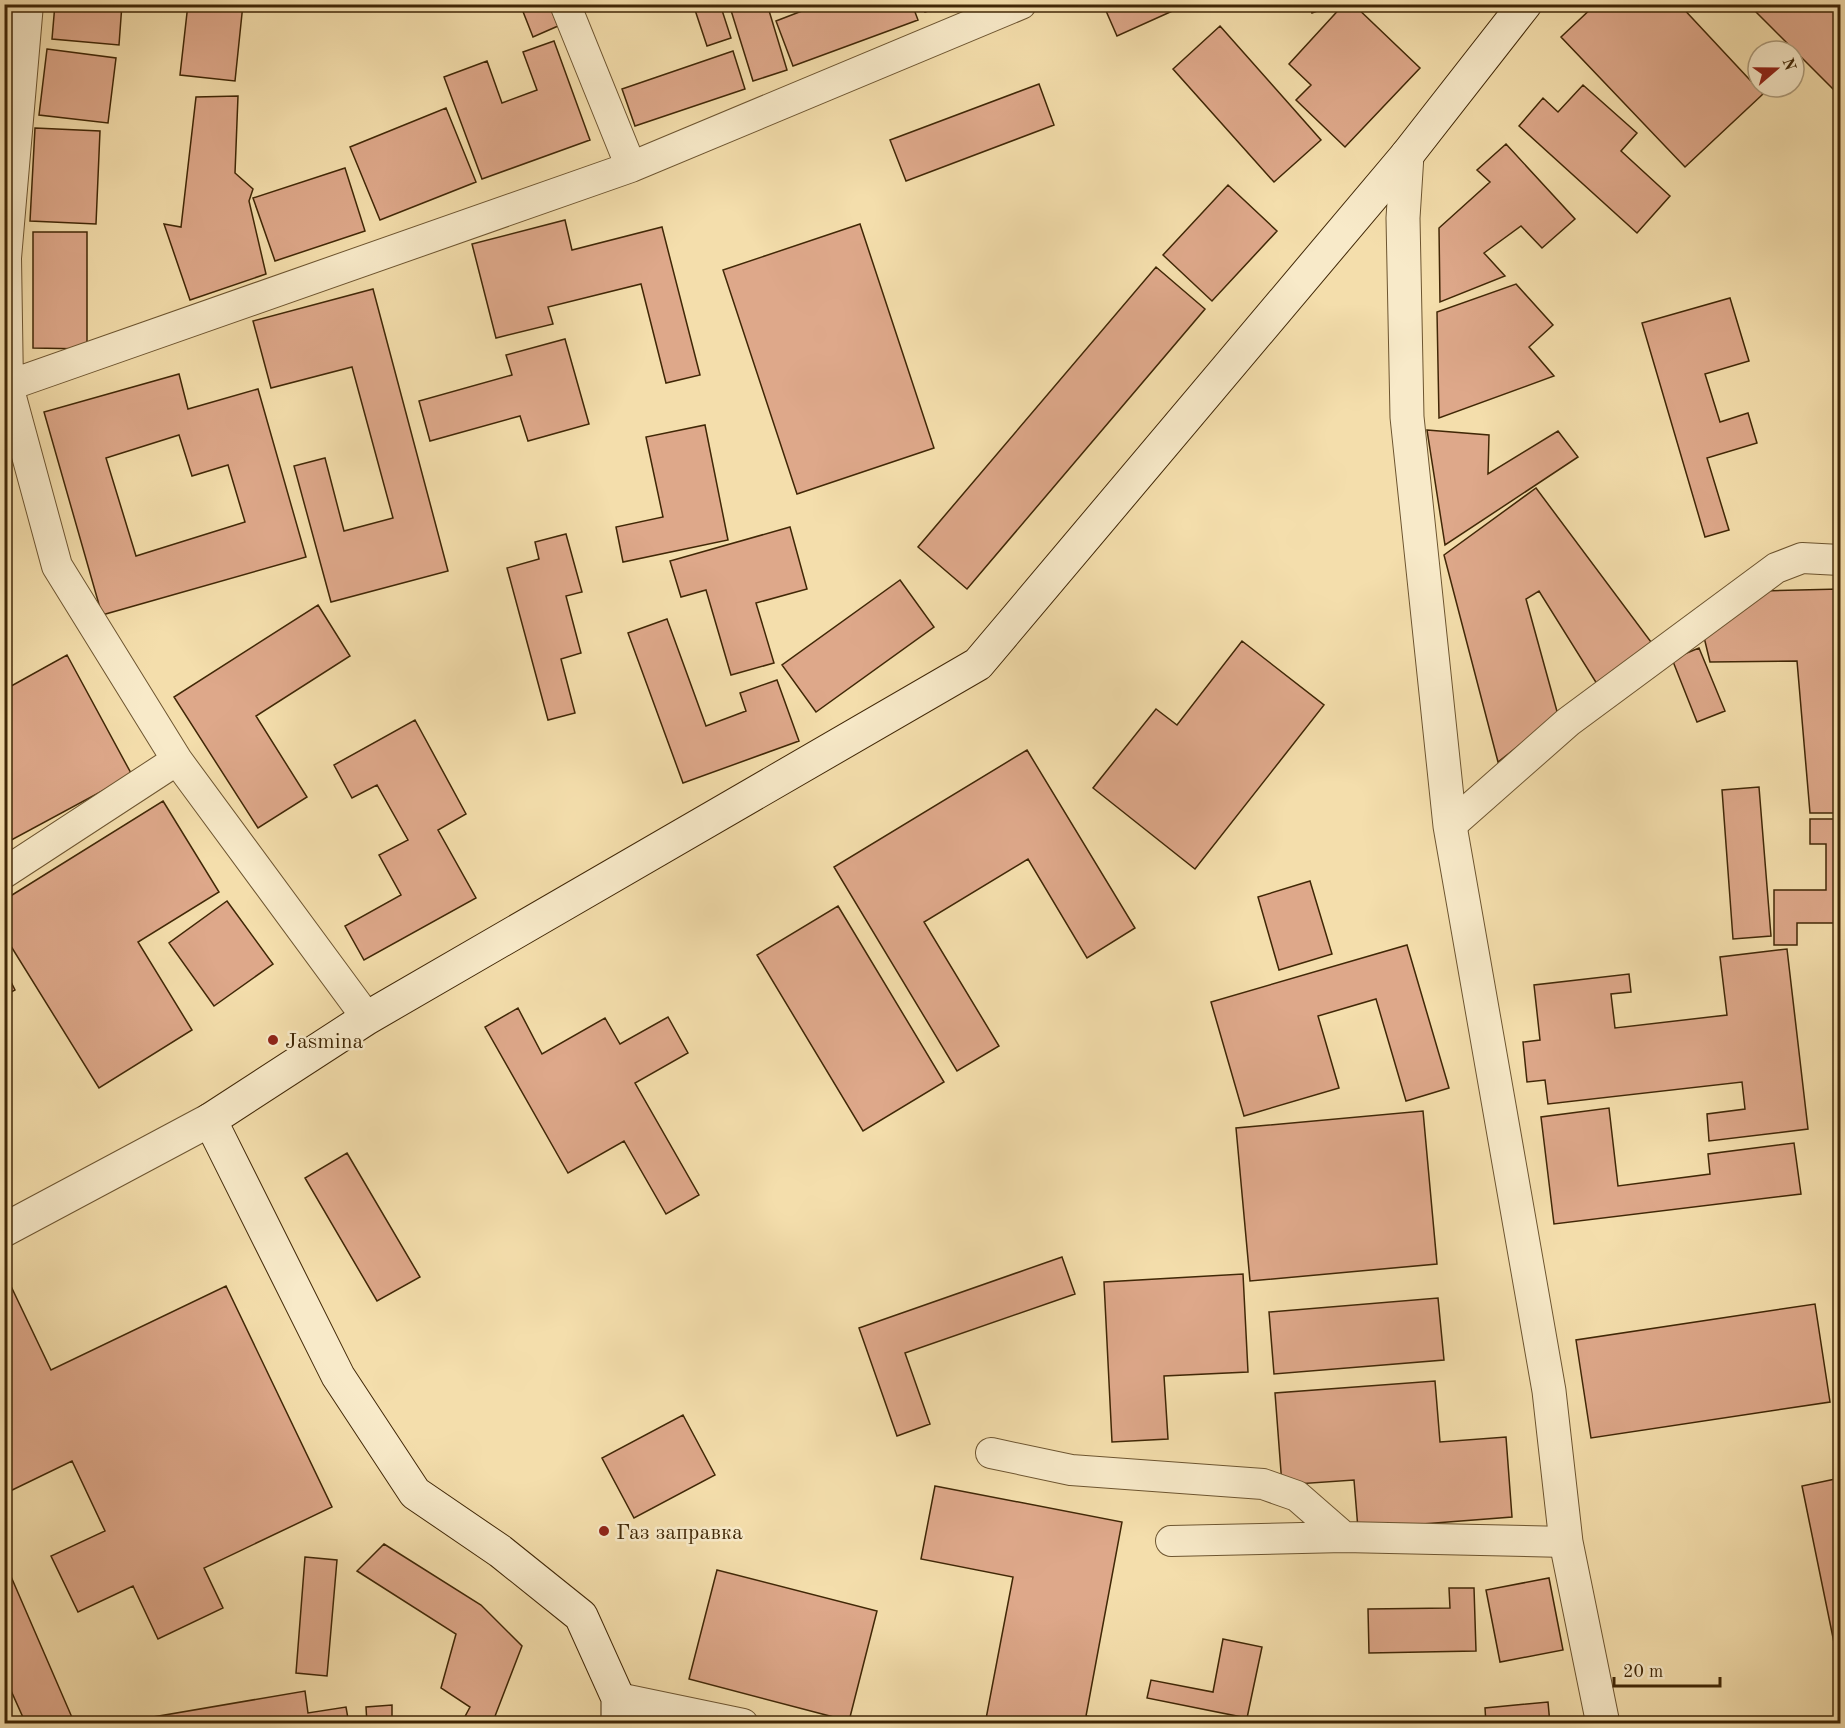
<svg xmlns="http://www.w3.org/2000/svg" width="1845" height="1728" font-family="'Old Standard TT',serif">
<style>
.building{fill:#dea88a;stroke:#402706;stroke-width:1.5;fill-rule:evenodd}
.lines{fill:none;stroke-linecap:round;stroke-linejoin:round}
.minor-casing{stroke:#6d5530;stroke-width:32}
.tertiary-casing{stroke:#6d5530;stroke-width:35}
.secondary-casing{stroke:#402706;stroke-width:35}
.minor{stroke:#f8eac9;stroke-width:30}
.tertiary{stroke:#f8eac9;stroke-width:33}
.secondary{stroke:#f8eac9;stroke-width:33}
.poi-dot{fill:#8f2418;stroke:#f8eac9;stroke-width:2}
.labels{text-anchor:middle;stroke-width:5;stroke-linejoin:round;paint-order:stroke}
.poi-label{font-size:22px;fill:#402706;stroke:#f8eac9;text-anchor:start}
</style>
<rect width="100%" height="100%" fill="#f4deac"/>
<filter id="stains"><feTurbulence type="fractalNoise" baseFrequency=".00333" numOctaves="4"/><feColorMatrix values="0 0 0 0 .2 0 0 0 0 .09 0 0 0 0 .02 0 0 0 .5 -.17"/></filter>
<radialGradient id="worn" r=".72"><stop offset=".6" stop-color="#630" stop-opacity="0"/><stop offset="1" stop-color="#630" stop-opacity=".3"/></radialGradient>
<!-- building -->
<path class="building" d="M55,4H122L119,45L52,39Z
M188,4H243L235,81L180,75Z
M520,4H549L558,26L533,37Z
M574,4H599L577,13Z
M693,4H720L731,38L707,46Z
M729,4H767L787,70L753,81Z
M820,4H912L918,20L793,66L776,21Z
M923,4H950L925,12Z
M1103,4H1188L1117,36Z
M1309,4H1336L1312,13Z
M1344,4H1353L1420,68L1345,147L1296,100L1311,85L1289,64Z
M1596,4H1679L1763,94L1685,167L1561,37Z
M1748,4H1840V87L1837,93Z
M1220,26L1321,140L1274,182L1173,69Z
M554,41L590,140L482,179L444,77L487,61L502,103L537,90L523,52Z
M47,49L116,58L108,123L39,115Z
M733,51L745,89L635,126L622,89Z
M1039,84L1054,125L906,181L890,140Z
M1583,85L1637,133L1621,151L1670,196L1637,233L1519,126L1543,98L1558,112Z
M238,96L235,173L253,189L249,201L266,274L190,300L164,224L181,227L196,97Z
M446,108L476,182L380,220L350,147Z
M35,128L100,131L96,224L30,221Z
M1506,144L1575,219L1542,248L1521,226L1484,253L1505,276L1440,302L1439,228L1490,182L1477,170Z
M345,168L365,231L275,261L253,198Z
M1228,185L1277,231L1212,301L1163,255Z
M565,220L572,250L662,227L700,375L666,383L641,284L548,307L553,324L496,338L472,244Z
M860,224L934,448L797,494L723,270Z
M33,232H87V349L33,348Z
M1156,267L1205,309L967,589L918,547Z
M1516,284L1553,325L1529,347L1554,376L1439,418L1437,312Z
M373,289L448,571L331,602L294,466L325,458L344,531L393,518L352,367L271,388L253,321Z
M1730,298L1749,361L1705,374L1720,422L1748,413L1757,443L1707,458L1729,530L1705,537L1642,323Z
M565,339L589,424L528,441L520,416L430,441L419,401L512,375L506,355Z
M179,374L188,409L258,389L306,557L102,615L44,412ZM179,435L192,476L228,465L245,522L136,556L106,458Z
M705,425L728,540L623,562L616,527L663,517L646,437Z
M1427,430L1489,435L1488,474L1558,431L1578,457L1445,545Z
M1536,488L1654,646L1597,684L1539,591L1526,599L1558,715L1498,762L1444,555Z
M790,527L807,589L756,603L774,663L731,675L706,590L681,597L670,561Z
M566,534L582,592L566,596L581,653L561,659L575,713L548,720L507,568L539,559L535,542Z
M900,580L934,627L816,712L782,665Z
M1840,589V813H1810L1797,661L1710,662L1703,633L1763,591Z
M318,605L350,656L256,716L307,797L258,828L174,697Z
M667,619L706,726L746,711L740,693L777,680L799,741L683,783L628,633Z
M1242,641L1324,705L1195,869L1093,788L1156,709L1177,725Z
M1699,648L1725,711L1697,722L1672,659Z
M67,655L132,775L4,844V690Z
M415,720L466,814L438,830L476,898L364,960L345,926L401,895L379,855L408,840L377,785L352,798L334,765Z
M1027,750L1135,928L1087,958L1028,859L924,922L999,1046L957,1071L834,867Z
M1759,787L1771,936L1733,939L1722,790Z
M163,801L219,892L138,942L192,1030L99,1088L4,935V900Z
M1810,819H1840V923H1797V945H1774V890H1826V844H1810Z
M1310,881L1332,954L1279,970L1258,897Z
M227,901L273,964L214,1006L169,943Z
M838,906L944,1082L863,1131L757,955Z
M1407,945L1449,1088L1406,1101L1376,999L1318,1016L1339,1088L1244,1116L1211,1002Z
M1787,949L1808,1129L1709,1141L1707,1114L1745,1109L1742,1082L1548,1104L1545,1080L1527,1082L1523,1042L1540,1040L1534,985L1629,974L1631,992L1611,994L1615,1028L1727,1015L1720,957Z
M4,968L15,990L4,996Z
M518,1008L542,1054L605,1018L620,1044L668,1017L688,1053L635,1083L699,1195L666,1214L624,1141L568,1173L485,1027Z
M1609,1108L1618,1186L1710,1174L1708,1154L1794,1143L1801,1194L1554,1224L1541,1117Z
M1423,1111L1437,1264L1250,1281L1236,1128Z
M4,1114L11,1127L4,1130Z
M347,1153L420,1277L377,1301L305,1178Z
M1062,1257L1075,1294L905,1353L930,1424L897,1436L859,1328Z
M1243,1274L1248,1372L1164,1376L1168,1439L1112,1442L1104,1282Z
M8,1280L51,1370L226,1286L332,1507L204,1568L223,1608L158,1639L133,1586L78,1612L51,1556L105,1531L72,1461L4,1494V1461L9,1459L4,1450V1281Z
M1438,1298L1444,1360L1274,1374L1269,1312Z
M1815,1304L1830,1402L1591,1438L1576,1340Z
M1435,1381L1440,1442L1506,1437L1512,1517L1358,1529L1354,1480L1282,1485L1275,1393Z
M683,1415L715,1475L634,1518L602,1458Z
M1840,1478V1672L1802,1486Z
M935,1486L1122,1522L1086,1716L1124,1724H985L1013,1577L921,1559Z
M384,1544L481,1605L522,1646L492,1724H461L470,1707L441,1688L456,1634L357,1571Z
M305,1557L337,1560L327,1676L296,1673Z
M6,1565L74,1722L69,1724H26L4,1675V1566Z
M717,1570L877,1611L849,1721L689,1679Z
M1549,1578L1563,1650L1500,1662L1486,1590Z
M1449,1588H1474L1476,1651L1369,1653L1368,1609L1450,1608Z
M1223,1639L1262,1647L1247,1718L1147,1698L1151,1680L1213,1692Z
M305,1691L308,1713L346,1707L349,1724H112Z
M1548,1702L1550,1724H1486L1485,1708Z
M392,1705V1724H367L366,1707Z"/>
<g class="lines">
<!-- minor casing -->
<g class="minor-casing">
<path id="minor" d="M28,4L6,258L8,386L57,566L177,760L367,1018
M565,4L631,167
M4,387L631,167L1021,4
M1450,826L1568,722L1776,568L1802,558L1840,560
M4,873L177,760
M991,1453L1071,1470L1263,1484L1297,1496L1344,1537
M1171,1541L1344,1537L1566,1542
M618,1698L743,1724"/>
</g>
<!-- tertiary casing -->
<g class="tertiary-casing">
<path id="tertiary" d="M1407,155L1403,218L1407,417L1450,826L1549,1391L1566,1542L1603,1724
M4,1230L210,1120"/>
</g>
<!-- secondary casing -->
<g class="secondary-casing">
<path id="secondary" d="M618,1724V1698L581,1616L500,1551L415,1493L338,1376L210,1120L367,1018L978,664L1407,155L1525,4"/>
</g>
<!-- minor -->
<use href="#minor" class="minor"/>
<!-- tertiary -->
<use href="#tertiary" class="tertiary"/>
<!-- secondary -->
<use href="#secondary" class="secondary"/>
</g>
<!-- markers -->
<g class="poi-dot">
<circle cx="273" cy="1040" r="6"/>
<circle cx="604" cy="1531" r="6"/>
</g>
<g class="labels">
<!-- poi labels -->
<g class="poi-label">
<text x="285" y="1048">Jasmina</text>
<text x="616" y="1539">Газ заправка</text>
</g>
</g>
<!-- margin -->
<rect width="1845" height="1728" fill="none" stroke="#f4deac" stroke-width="24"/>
<rect x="6" y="6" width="1833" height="1716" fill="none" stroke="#402706" stroke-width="3"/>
<rect x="12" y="12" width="1821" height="1704" fill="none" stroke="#402706" stroke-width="1.5"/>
<!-- north arrow -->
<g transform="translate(1776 69) rotate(70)"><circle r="28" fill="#f8eac9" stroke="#ae9c7b" stroke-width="1.5"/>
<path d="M0-4.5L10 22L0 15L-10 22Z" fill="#8f2418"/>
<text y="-9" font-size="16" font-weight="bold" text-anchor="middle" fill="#402706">N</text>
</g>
<!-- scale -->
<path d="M1614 1677v9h106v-9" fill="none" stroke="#402706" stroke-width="3"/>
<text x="1623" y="1677" font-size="18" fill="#402706" stroke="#f8eac9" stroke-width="4.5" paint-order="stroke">20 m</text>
<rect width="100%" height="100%" filter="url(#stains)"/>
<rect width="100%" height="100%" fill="url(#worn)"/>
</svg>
